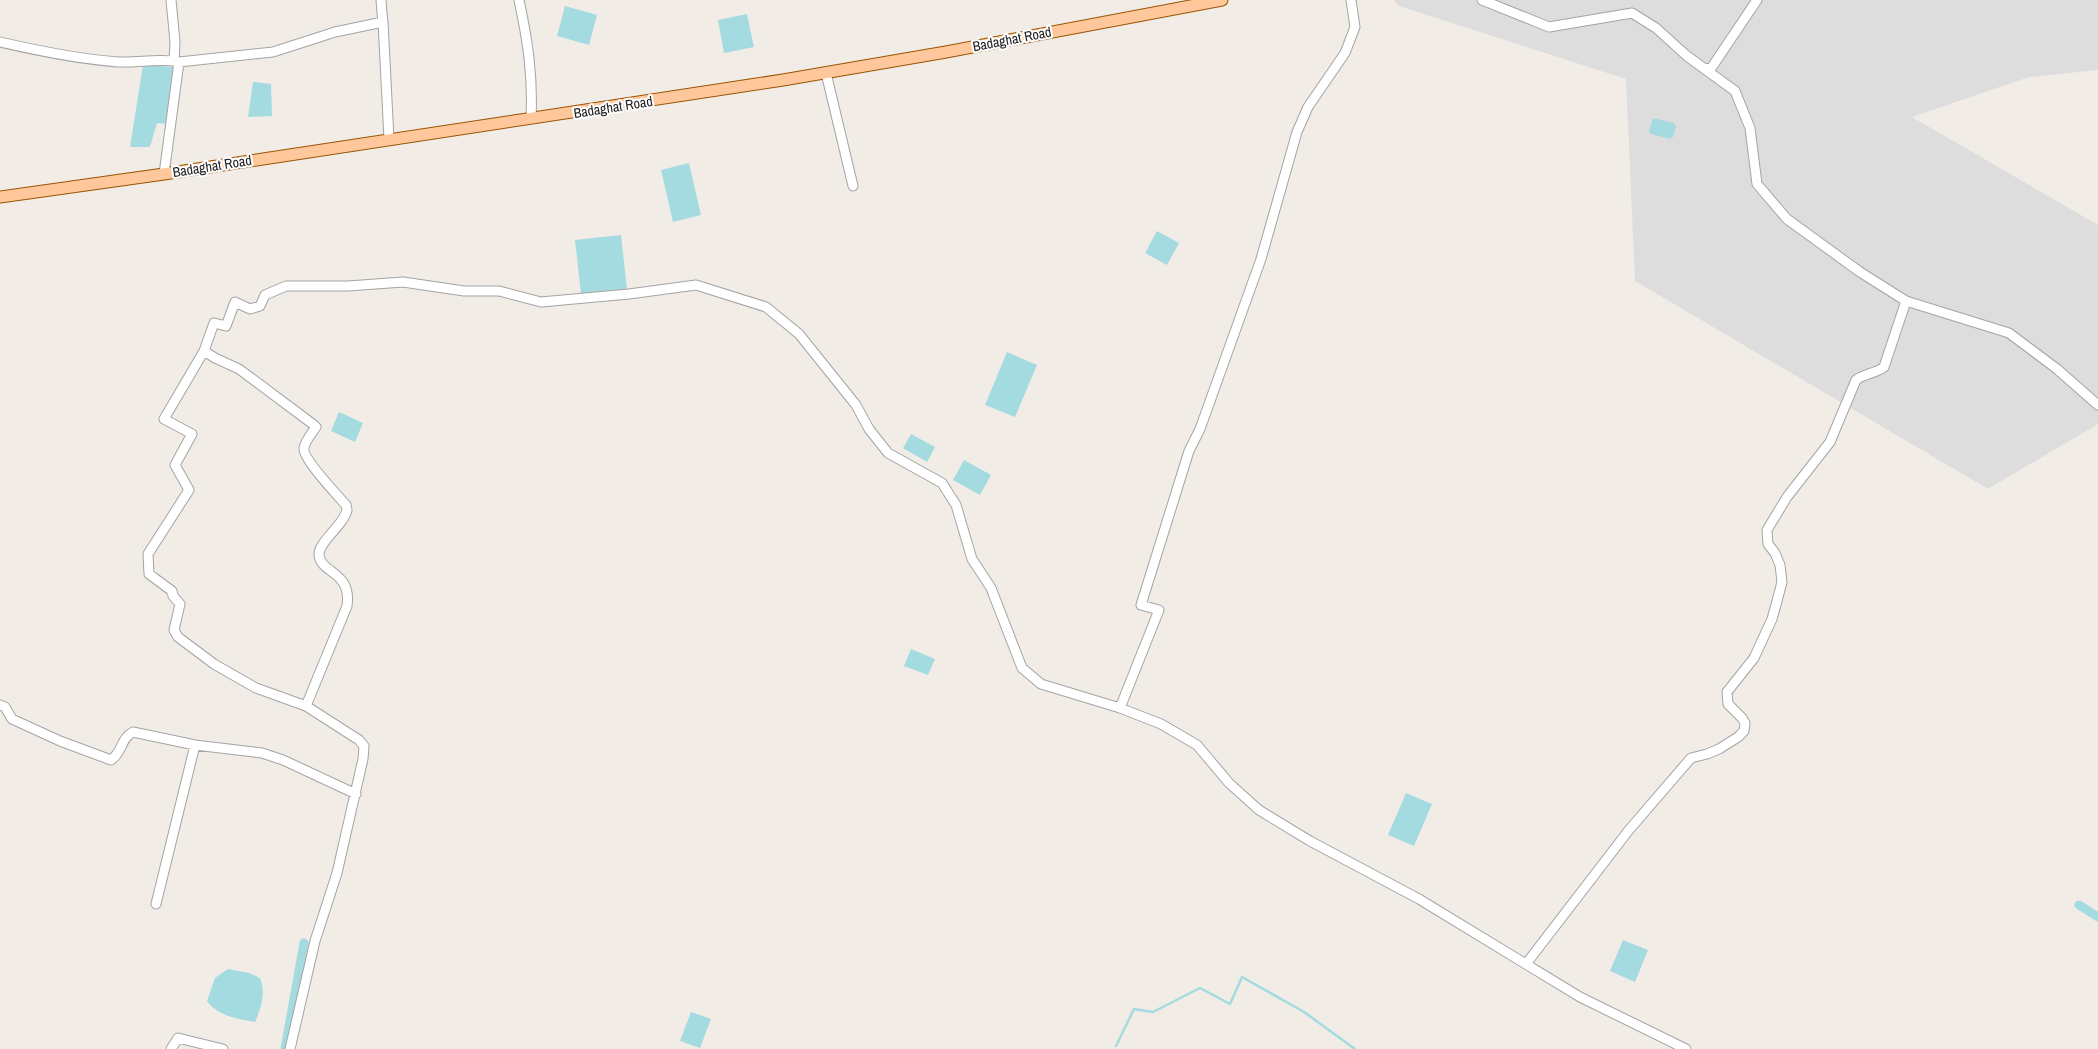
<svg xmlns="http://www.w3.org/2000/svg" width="2098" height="1049" font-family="'Archivo Narrow',sans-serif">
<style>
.residential{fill:#dedddd}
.water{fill:#a4dbe0}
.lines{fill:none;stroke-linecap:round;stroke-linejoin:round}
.stream{stroke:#a4dbe0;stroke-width:2.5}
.canal{stroke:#a4dbe0;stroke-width:9}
.minor-casing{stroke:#a4a4a4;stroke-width:11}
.major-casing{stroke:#9b5300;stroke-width:13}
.minor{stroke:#fff;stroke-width:9}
.major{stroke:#ffc79c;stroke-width:11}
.labels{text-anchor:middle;stroke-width:4;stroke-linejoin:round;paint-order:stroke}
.street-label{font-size:14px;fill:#202020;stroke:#fff}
</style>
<rect width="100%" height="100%" fill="#f1ece6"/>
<!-- residential -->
<path class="residential" d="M1394,0H2098V70L2029,77L1912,117L2098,225V424L1988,489L1635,281L1626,79L1399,6Z"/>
<!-- water -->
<path class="water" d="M565,6L597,15L589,45L557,36Z
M747,14L754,47L724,53L718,20Z
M143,65L175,67L167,124L157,123L150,147H130Z
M253,82L271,84L272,116L248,117Z
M1653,118L1674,123L1676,126L1673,137L1670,139L1651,134L1649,131Z
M689,163L701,215L673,222L661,170Z
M1157,231L1179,243L1167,265L1145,253Z
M621,235L627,289L581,294L575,240Z
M1007,352L1037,365L1015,417L985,405Z
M339,412L363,423L355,442L331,431Z
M911,434L935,447L927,462L903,448Z
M964,460L991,475L980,495L953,480Z
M911,649L935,659L928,675L904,666Z
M1406,793L1432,804L1414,846L1388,835Z
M1623,940L1648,950L1635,982L1610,971Z
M228,969L249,973L260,978C266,992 261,1009 255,1022C237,1019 218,1016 207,1001L215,978Z
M691,1012L711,1019L700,1048L680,1041Z"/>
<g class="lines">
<!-- stream -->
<path class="stream" d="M1116,1046L1134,1009L1153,1012L1200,988L1230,1004L1242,977L1304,1012L1355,1049"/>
<!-- canal -->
<path class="canal" d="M2079,905L2098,917
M285,1049L304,943"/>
<!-- minor casing -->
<g class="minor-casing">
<path id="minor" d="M171,0L175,42L174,61
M381,0L383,24
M519,0C528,42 533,76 531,119
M1482,0L1549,27L1632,13L1656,28L1687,56L1735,91L1750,128L1757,184L1787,219L1860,272L1906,301L2009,333L2057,369L2098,405
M0,42C39,51 77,59 118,62C139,63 159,58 179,62L273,52L335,32L383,22L389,139
M1705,69L1712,67L1757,0
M826,73L853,186
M164,174L179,62
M204,351L214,323L226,326L235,302L250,309L260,306L265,295L286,286H348L403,282L464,291H499L541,302L629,294L696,285L766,307L799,334L856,405L869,429L888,453L942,483L956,505L972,559L991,588L1022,668L1041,684L1120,708L1161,724L1197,745L1229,783L1259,810L1310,841L1419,899L1580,997L1686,1049
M0,705L5,707L12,719L60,741L111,760C123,752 120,739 133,732L195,745L262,753L283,760L356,794
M1120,708L1159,610L1141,605L1189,451L1200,429L1261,259L1297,132L1308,107L1345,53L1355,27L1351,0
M156,904L195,745
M1526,964L1629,830L1691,758L1707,754L1719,749L1738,737L1744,731L1745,723L1742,718L1728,704L1727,692L1754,658L1772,619L1777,601L1782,582L1780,565L1775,553L1768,544L1767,530L1787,497L1830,442L1856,380C1865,373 1875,374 1884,367L1906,301
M171,1049L178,1038L223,1049
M290,1049L315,941L337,873L363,759L364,746L359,740L306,706L347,606C352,571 321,574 319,555C318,542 344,525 347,510L346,505C338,496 302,458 304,448C305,441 312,433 316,427L314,425L239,369L215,358L204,351L164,419L192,434L175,465L189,490L148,554L149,574L172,591L173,596L180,604L174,630L178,637L214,664L256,688L306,706"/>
</g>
<!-- major casing -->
<g class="major-casing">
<path id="major" d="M0,197L164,174L783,80L946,52L1222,0"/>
</g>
<!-- minor -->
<use href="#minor" class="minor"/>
<!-- major -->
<use href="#major" class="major"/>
</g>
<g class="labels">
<!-- street labels -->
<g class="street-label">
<text transform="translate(1012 39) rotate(-11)" y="5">Badaghat Road</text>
<text transform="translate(613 107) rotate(-9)" y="5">Badaghat Road</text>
<text transform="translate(212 166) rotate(-9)" y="5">Badaghat Road</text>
</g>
</g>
</svg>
